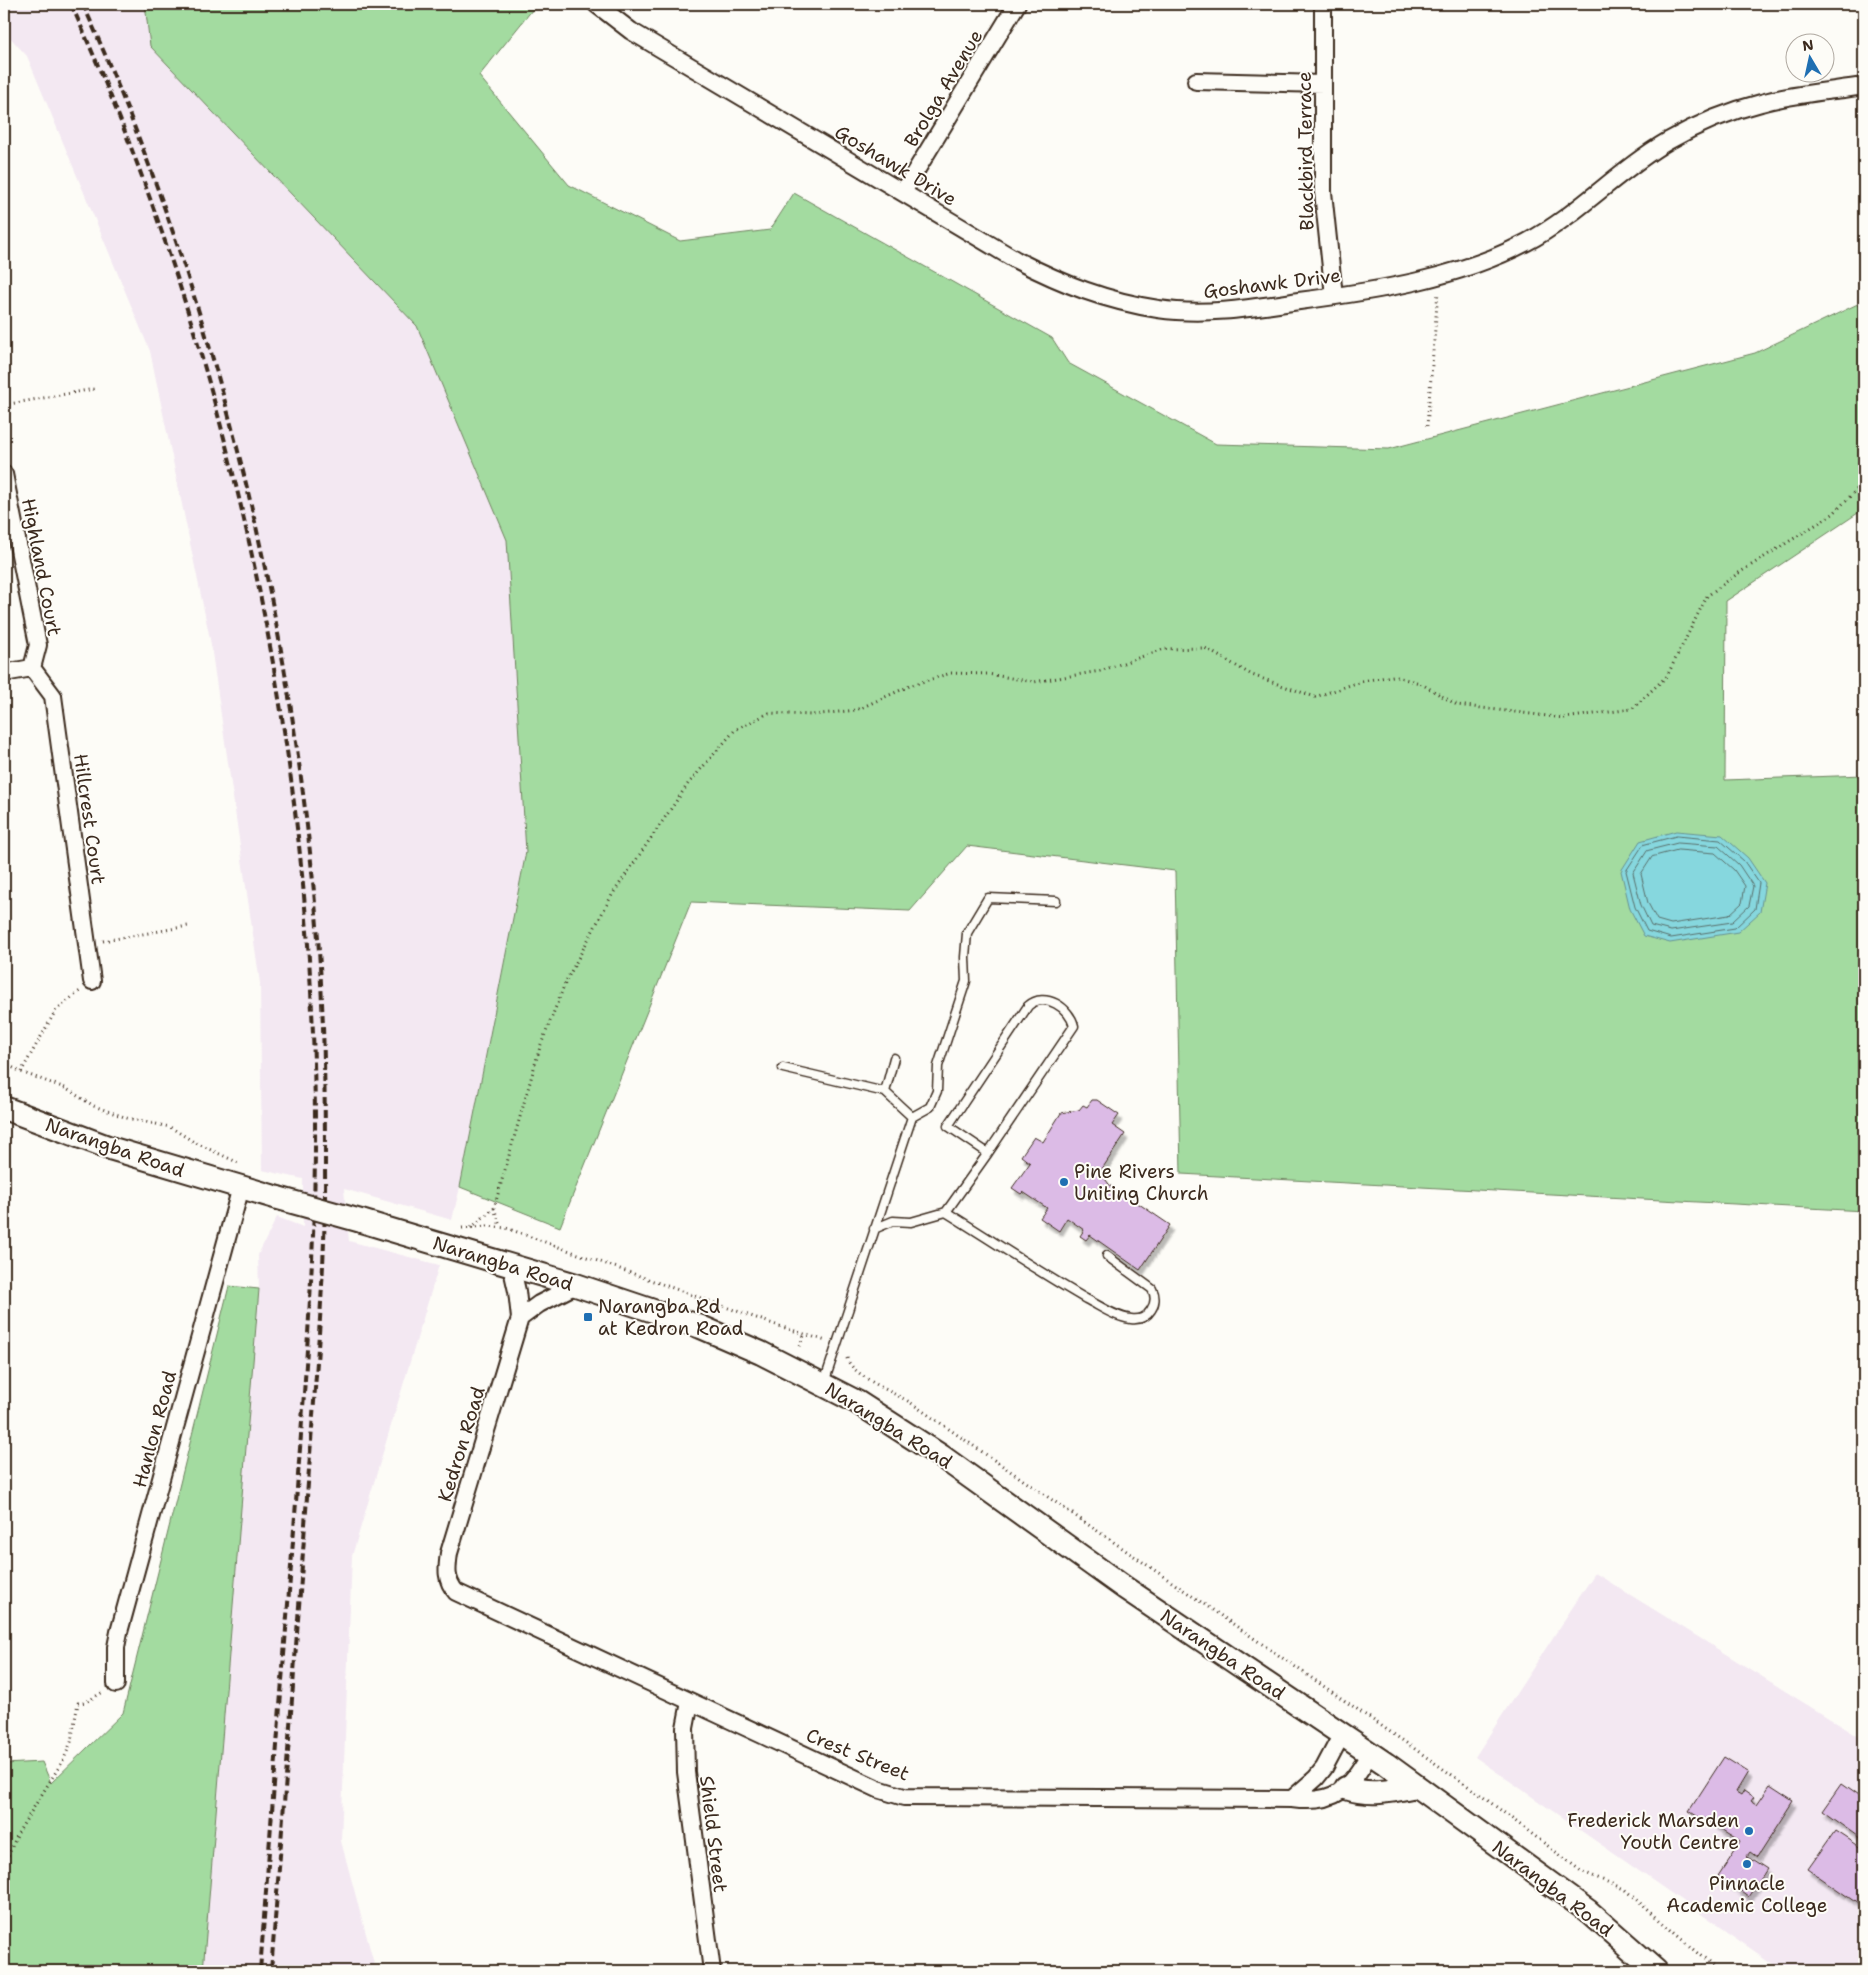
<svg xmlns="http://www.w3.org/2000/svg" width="1868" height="1975" font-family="'Shantell Sans',sans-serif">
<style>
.built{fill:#f3e8f2}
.green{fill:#a3dba0;stroke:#6f825f}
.water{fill:#86d7de;stroke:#689291}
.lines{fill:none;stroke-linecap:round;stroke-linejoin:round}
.shore{stroke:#596f6b;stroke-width:1}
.building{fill:#dcbbe6;stroke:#3b2a1e;filter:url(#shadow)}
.service-casing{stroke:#3b2a1e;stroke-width:11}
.minor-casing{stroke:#3b2a1e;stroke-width:20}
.secondary-casing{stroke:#3b2a1e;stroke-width:26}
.path{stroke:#3b2a1e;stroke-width:3;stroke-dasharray:1 4;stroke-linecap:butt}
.service{stroke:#fdfcf7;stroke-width:8}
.minor{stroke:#fdfcf7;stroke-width:16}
.secondary{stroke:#fdfcf7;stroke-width:22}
.rail{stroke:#3b2a1e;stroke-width:4;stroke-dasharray:8 4;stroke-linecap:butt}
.secondary-bridge-casing{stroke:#3b2a1e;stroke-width:26;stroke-linecap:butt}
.secondary-bridge{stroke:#fdfcf7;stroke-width:22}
.poi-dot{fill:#1f6fb2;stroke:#fdfcf7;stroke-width:2}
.labels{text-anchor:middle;stroke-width:4;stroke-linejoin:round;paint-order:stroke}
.street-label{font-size:19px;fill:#3b2a1e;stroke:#fdfcf7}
.poi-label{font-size:19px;fill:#3b2a1e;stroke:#fdfcf7;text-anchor:start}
</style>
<defs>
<filter id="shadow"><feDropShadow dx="3" dy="5.5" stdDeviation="1" flood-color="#0004"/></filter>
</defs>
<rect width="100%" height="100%" fill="#fdfcf7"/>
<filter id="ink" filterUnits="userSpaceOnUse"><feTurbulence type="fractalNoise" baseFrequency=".02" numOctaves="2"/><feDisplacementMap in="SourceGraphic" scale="10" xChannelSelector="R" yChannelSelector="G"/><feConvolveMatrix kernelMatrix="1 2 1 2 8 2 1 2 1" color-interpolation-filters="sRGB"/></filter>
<g filter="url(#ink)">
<!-- built -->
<path class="built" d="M4,4H159L417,326L507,540L526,852L460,1187L452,1220L344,1189L349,1241L439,1265L352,1556L341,1841L376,1971H203L259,1289L258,1255L277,1217L303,1227V1179L262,1170L260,983L210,639L150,351L27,56L4,31Z
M1595,1573L1864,1740V1971H1783L1475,1757Z"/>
<!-- green -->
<path class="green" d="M145,4H537L479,76L569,185L680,241L770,230L794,193L1052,338L1068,363L1216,444L1389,449L1755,353L1864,301V509L1726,601L1725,780L1864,775V1211L1181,1174L1175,871L967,846L910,911L691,902L560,1227L460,1187L526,852L507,540L417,326L150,46Z
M229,1286L259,1289L203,1971H4V1764L42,1762L51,1783L123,1713Z"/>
<!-- water -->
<path class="water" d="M1676,831L1722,835L1748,858L1765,883L1760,912L1738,932L1670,943L1644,936L1630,909L1621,871L1640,841Z"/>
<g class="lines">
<!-- shore -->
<path class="shore" d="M1677,836L1720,840L1744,861L1759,883L1755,909L1735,928L1671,938L1647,931L1635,907L1626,871L1643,845Z
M1678,843L1718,846L1739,865L1753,886L1749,906L1732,922L1671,931L1651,926L1641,905L1633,873L1647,851Z
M1678,850L1715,853L1734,870L1745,886L1742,903L1729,915L1671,924L1657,920L1648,903L1641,874L1652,857Z"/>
</g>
<!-- building -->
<path class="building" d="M1092,1100H1097L1119,1115L1112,1125L1125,1134L1100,1172L1117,1195L1120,1191L1170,1225L1140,1270L1090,1235L1086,1240L1080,1236L1084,1230L1067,1218L1059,1231L1040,1218L1047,1208L1023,1192L1021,1194L1012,1188L1030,1163L1021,1156L1034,1137L1043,1142L1061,1113L1079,1110L1083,1105L1087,1107Z
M1724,1757L1748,1772L1736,1792L1741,1795L1744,1790L1754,1797L1751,1801L1757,1805L1770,1786L1793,1801L1757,1857L1750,1852L1747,1856L1767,1869L1748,1897L1718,1876L1741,1841L1704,1818L1703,1820L1689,1811Z
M1841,1784L1864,1800V1841L1822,1811Z
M1835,1831L1864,1850V1900L1861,1906L1808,1869Z"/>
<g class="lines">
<!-- service casing -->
<g class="service-casing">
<path id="service" d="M894,1058L885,1092L912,1117
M783,1068L885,1092
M946,1212C993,1241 1039,1272 1086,1299C1100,1306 1115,1317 1131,1319C1140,1320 1146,1318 1151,1310C1155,1304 1156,1296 1152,1289L1107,1256
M874,1229L893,1221L911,1222L946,1212L988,1153L948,1126L1028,1006C1045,991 1070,1008 1074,1026L988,1153
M824,1383L912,1117L930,1107L937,1091L938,1066L966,981L965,957L967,933L988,898L1056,901"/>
</g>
<!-- minor casing -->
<g class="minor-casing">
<path id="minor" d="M596,4L631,31L1016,260C1063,284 1106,301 1158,309C1205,316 1252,308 1299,301C1376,291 1457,279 1527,242C1578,215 1618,170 1668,141C1696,125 1729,111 1761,103C1792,94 1832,91 1864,86
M1323,4V192L1334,296
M1196,81L1323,84
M903,192L1017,4
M4,474L38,645L32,668
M32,668L53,696L92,981
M4,673L32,668
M511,1265L517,1291L520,1318L449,1553C447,1568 445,1580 456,1592L878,1789L904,1797L1292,1799C1336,1805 1350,1788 1370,1753
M520,1318L539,1304L576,1285
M116,1684V1647L119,1632L241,1187
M690,1702L685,1728L686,1772L712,1971
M1292,1799L1316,1778L1324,1768L1342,1734"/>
</g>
<!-- secondary casing -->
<g class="secondary-casing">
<path id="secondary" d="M4,1108L113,1149L278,1198
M361,1221L576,1285L701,1327L761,1353L857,1402L941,1456L1125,1588L1386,1764L1588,1911L1656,1971
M1346,1788C1370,1796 1392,1791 1416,1786"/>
</g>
<!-- path -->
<path class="path" d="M4,405L94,389
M1427,426L1438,292
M103,941L188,926
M4,1063L21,1072L65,1088L94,1106L127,1118L170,1127L194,1142L241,1164
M21,1072L56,1010L80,991
M494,1208L500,1226
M462,1228L487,1226L506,1228L773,1324L826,1341
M471,1228L494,1208L540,1047L566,981L612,895L688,784L735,730L769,713L812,715L856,710L912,685L951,673L988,674L1034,682L1100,671L1164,649L1205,648L1252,675L1315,697L1362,681L1393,676L1420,683L1457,705L1564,718L1632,709L1667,676L1707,596L1737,574L1833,514L1864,482
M799,1346L805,1334
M847,1358C852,1376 895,1393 911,1403L1402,1740L1482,1796L1581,1871L1624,1889L1718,1971
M4,1865L19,1831L64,1759L71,1742L78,1703L86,1702L103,1692"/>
<!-- service -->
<use href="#service" class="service"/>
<!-- minor -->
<use href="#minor" class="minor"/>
<!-- secondary -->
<use href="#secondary" class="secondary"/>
<!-- rail -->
<path class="rail" d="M71,4C227,347 312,741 315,1117C316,1255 304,1392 294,1529C282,1677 271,1824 260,1971
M83,4C213,294 291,610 317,926C324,1007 325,1087 325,1168C326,1268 316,1369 309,1469C297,1637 284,1804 271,1971"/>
<!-- secondary-bridge casing -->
<g class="secondary-bridge-casing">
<path id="secondary-bridge" d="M278,1198L361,1221"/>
</g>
<!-- secondary-bridge -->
<use href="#secondary-bridge" class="secondary-bridge"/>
</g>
</g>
<!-- markers -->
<g class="poi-dot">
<circle cx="1064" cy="1182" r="5"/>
<rect x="583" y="1312" width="10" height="10" rx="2.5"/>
<circle cx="1749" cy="1831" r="5"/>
<circle cx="1747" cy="1864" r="5"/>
</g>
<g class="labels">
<!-- street labels -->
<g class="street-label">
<text transform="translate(943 88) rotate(-59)" y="7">Brolga Avenue</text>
<text transform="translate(1305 151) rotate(-91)" y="7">Blackbird Terrace</text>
<text transform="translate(896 165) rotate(31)" y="7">Goshawk Drive</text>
<text transform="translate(1272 283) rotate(-7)" y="7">Goshawk Drive</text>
<text transform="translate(42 567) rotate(79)" y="7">Highland Court</text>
<text transform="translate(90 819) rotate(82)" y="7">Hillcrest Court</text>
<text transform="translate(115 1147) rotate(19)" y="7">Narangba Road</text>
<text transform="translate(503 1263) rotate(17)" y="7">Narangba Road</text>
<text transform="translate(889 1425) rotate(32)" y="7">Narangba Road</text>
<text transform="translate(154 1429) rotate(-75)" y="7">Hanlon Road</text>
<text transform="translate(461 1444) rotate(-73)" y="7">Kedron Road</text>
<text transform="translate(1223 1654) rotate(34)" y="7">Narangba Road</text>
<text transform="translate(858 1754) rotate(22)" y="7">Crest Street</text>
<text transform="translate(714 1834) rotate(83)" y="7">Shield Street</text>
<text transform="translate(1553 1888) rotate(37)" y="7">Narangba Road</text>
</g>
<!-- poi labels -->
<g class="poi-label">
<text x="1074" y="1178">Pine Rivers<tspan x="1074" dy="22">Uniting Church</tspan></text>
<text x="598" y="1313">Narangba Rd<tspan x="598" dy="22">at Kedron Road</tspan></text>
<text x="1739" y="1827" text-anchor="end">Frederick Marsden<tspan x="1739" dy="22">Youth Centre</tspan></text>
<text x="1747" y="1890" text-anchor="middle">Pinnacle<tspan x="1747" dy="22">Academic College</tspan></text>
</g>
</g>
<!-- margin -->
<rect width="1868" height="1975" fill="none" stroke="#fdfcf7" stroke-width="20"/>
<rect x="10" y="10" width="1848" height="1955" fill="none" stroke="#3b2a1e" stroke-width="2" filter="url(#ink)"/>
<!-- north arrow -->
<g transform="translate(1810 58) rotate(351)"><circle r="24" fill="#fdfcf7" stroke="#afa8a0"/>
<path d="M0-4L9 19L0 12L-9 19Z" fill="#1f6fb2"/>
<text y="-8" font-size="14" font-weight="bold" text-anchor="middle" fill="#3b2a1e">N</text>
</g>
</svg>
